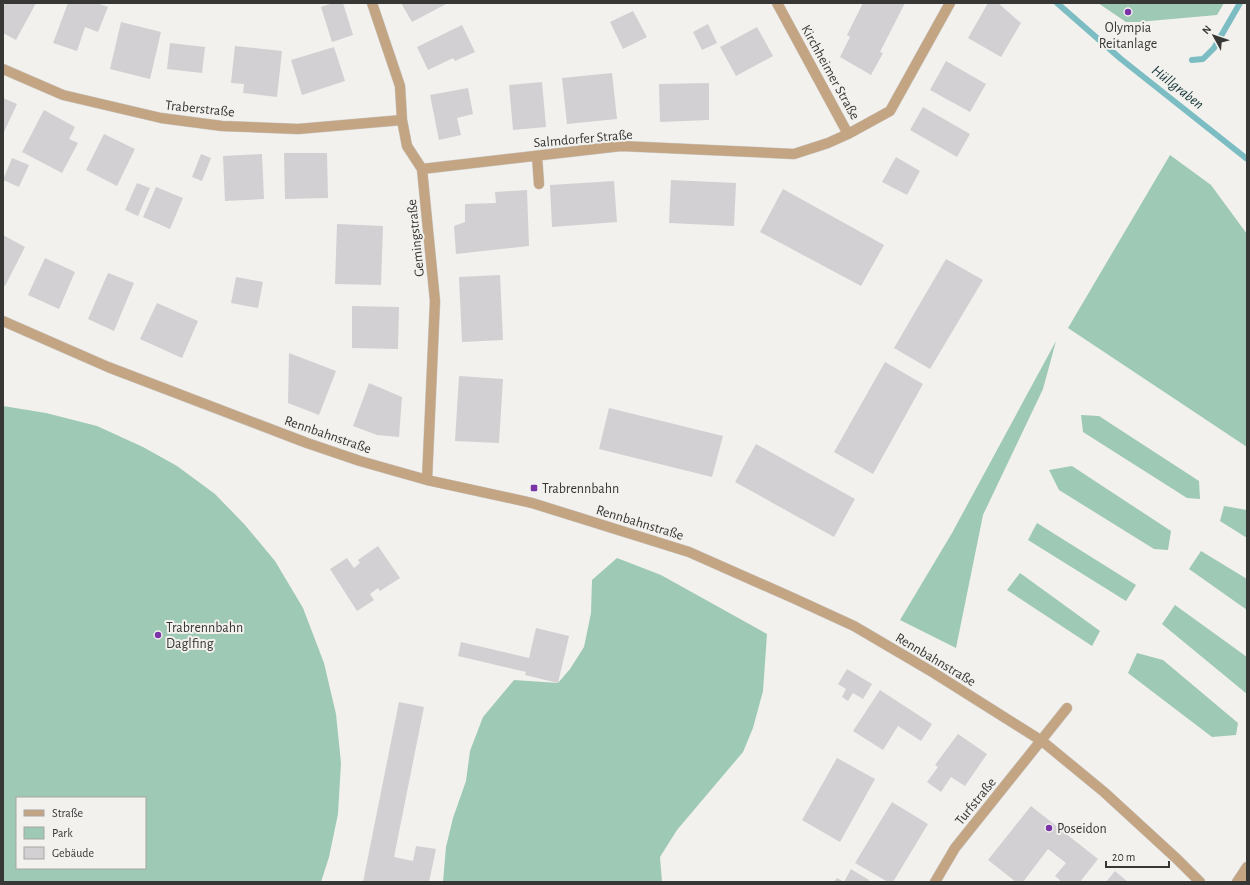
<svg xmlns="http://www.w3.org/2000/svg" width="1250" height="885" font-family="'Alegreya Sans',sans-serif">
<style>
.green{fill:#9ec9b5;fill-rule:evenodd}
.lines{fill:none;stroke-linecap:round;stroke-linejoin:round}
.stream{stroke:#7cbdc3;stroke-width:6}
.building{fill:#d2d0d3}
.minor-casing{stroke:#cdccc9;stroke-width:11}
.minor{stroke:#c3a584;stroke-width:10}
.poi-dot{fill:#7a34a7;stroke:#f2f1ee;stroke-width:1.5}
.labels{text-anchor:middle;stroke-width:4;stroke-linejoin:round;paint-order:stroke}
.poi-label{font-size:14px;fill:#373736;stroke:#f2f1ee;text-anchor:start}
.street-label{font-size:14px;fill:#373736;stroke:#f2f1ee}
.water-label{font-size:15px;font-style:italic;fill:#143538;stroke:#f2f1ee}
</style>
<rect width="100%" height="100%" fill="#f2f1ee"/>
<!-- green -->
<path class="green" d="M1098,3H1224L1217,15L1138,22H1126Z
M1170,155L1211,185L1247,234V447L1068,328Z
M1056,341L1043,389L983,515L956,648L900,620L952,533Z
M3,406L46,413L97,426L143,447L177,466L215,494L245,525L275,561L303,608L324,663L336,714L341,763L338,814L329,857L321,882H3ZM17,798H145V868H17Z
M1081,415L1099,416L1199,481L1200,499L1187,498L1083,432Z
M1072,466L1171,531L1168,550L1154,549L1059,490L1049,470Z
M1224,506L1247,510V538L1220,521Z
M1037,523L1136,585L1126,601L1028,540Z
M1201,551L1247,579V610L1189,569Z
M617,558L661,575L767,634L763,691L753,728L743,752L677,830L660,857L662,882H443L446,847L453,818L466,781L470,751L483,717L514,680L558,683L570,669L584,647L591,613L592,580Z
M1020,573L1100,631L1092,646L1007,590Z
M1175,605L1247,657V694L1162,624Z
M1137,653L1163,660L1238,723L1236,735L1212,737L1128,673Z"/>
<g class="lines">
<!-- stream -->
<path class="stream" d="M1057,3L1121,59L1247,159
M1192,60L1203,59L1214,48L1240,3"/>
</g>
<!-- building -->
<path class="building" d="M6,3H36L16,40L3,33V7Z
M68,3H97L108,7L98,32L85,27L77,51L53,43Z
M333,3H343L353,35L332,42L321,7Z
M401,3H448L412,22Z
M863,3H905L880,52L883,53L871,75L840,57L850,37L847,35Z
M988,3H998L1021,23L1001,57L968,38Z
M633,11L647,37L623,49L610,22Z
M121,22L161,32L150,79L110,69Z
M708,24L717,43L702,50L693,32Z
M462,25L475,52L455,61L453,58L428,70L417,47Z
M757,27L773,56L736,76L720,47Z
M170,43L205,47L202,73L167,69Z
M235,46L282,51L277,97L243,93L244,84L231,83Z
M334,47L345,81L302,95L291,60Z
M946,61L986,84L970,112L930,90Z
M612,73L617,119L567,124L562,78Z
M542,82L546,127L513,130L509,85Z
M709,83V120L660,122L659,84Z
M468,88L473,114L457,118L461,135L439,140L430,95Z
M3,98L17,104L3,134Z
M923,107L970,134L957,157L910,130Z
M44,110L75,127L69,139L78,143L62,173L22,152Z
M104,134L135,149L117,186L86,170Z
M284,153H327L328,198L285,199Z
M201,154L211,158L202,181L192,177Z
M262,154L264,199L225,201L223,156Z
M896,157L920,171L907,195L882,182Z
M12,158L29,165L19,187L3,180Z
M671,180L736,183L734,226L669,223Z
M614,181L617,222L552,227L550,185Z
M137,183L150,188L138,216L125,210Z
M156,187L183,198L170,229L143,217Z
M783,189L884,245L861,286L760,232Z
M527,190L529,246L456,254L454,226L465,222V204L496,203L495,192Z
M337,224L383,226L381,285L335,284Z
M3,235L25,247L5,286L3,285Z
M45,258L75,272L59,309L28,295Z
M946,259L983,280L930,369L894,348Z
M108,273L134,283L114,331L88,319Z
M500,275L503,340L462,342L459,277Z
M236,277L263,282L258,308L231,303Z
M157,303L198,321L182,358L140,339Z
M352,306L399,307L398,349L352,348Z
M289,353L336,371L319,415L288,403Z
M885,362L923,384L873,474L834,452Z
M459,376L503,379L499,443L455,441Z
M369,383L402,397L399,437L377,435L353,426Z
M609,408L723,436L712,477L599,449Z
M756,444L855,499L834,537L735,482Z
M378,546L400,578L380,591L378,588L370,594L374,600L357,611L330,569L347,558L354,568L360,563L358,560Z
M536,628L569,636L558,683L525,675L526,672L458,656L461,642L529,658Z
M847,669L872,684L863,699L853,693L848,701L842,697L846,689L838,684Z
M880,690L932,724L921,741L898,726L883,750L853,731Z
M399,702L424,707L394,857L413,861L416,846L436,849L429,882H363Z
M958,734L987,754L965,786L951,777L941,792L927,782L938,767L935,765Z
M837,758L875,779L840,842L802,820Z
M892,802L928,824L893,882H888L855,863Z
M1031,806L1098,859L1080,882H1062L1055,876L1066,863L1048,849L1023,882H1016L988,860Z
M851,869L869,880L868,882H834L837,878L844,882Z
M1115,871L1128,882H1106Z"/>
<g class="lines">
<!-- minor casing -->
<g class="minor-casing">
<path id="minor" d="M372,3L400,86L402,120L407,146L422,169L435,301L427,480
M777,3L848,134
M3,69L63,95L161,118L222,126L298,129L402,120
M537,156L539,184
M422,169L621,146L794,154L828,143L848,134L890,111L950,3
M3,321L108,367L307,443L360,461L427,480L532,503L689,552L793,598L854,626L934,673L1042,741L1104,792L1177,859L1200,882
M935,882L955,848L1067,708
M1237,882L1247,867
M1246,882L1247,881"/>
</g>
<!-- minor -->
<use href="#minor" class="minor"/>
</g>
<!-- markers -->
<g class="poi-dot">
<circle cx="1128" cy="12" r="4"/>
<rect x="530" y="484" width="8" height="8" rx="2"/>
<circle cx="158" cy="635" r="4"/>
<circle cx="1049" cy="828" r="4"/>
</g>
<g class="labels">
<!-- poi labels -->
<g class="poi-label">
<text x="1128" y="32" text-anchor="middle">Olympia<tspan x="1128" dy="16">Reitanlage</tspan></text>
<text x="542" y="493">Trabrennbahn</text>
<text x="166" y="632">Trabrennbahn<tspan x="166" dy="16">Daglfing</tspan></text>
<text x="1057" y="833">Poseidon</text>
</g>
<!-- street labels -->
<g class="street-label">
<text transform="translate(831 72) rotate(61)" y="5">Kirchheimer Straße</text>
<text transform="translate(200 108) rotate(6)" y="5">Traberstraße</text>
<text transform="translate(583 138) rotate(-5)" y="5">Salmdorfer Straße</text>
<text transform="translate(415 238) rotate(-96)" y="5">Gemingstraße</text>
<text transform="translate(328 434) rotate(19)" y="5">Rennbahnstraße</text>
<text transform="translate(640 522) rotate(17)" y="5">Rennbahnstraße</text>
<text transform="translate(936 659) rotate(31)" y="5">Rennbahnstraße</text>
<text transform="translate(975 801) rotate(-51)" y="5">Turfstraße</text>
</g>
<!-- water labels -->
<g class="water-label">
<text transform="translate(1178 87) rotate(38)" y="5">Hüllgraben</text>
</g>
</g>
<!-- border -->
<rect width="1250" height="885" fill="none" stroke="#373736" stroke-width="8"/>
<!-- legend -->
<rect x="16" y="797" width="130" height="72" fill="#f2f1ee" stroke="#a7a7a4"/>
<rect x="24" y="810" width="20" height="6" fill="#c3a584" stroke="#a7a7a4"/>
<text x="52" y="817" font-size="12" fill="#373736">Straße</text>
<rect x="24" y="827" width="20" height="12" fill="#9ec9b5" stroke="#a7a7a4"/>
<text x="52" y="837" font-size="12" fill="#373736">Park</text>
<rect x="24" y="847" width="20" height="12" fill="#d2d0d3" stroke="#a7a7a4"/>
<text x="52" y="857" font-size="12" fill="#373736">Gebäude</text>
<!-- north arrow -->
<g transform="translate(1214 36) rotate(310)" stroke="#f2f1ee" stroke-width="3" paint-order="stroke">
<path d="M0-3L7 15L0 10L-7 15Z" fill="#373736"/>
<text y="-6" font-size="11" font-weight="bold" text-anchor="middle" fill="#373736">N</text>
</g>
<!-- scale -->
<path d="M1106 861v6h63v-6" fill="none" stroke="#373736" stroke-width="2"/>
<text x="1112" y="861" font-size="12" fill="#373736" stroke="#f2f1ee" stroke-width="3" paint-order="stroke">20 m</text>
</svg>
